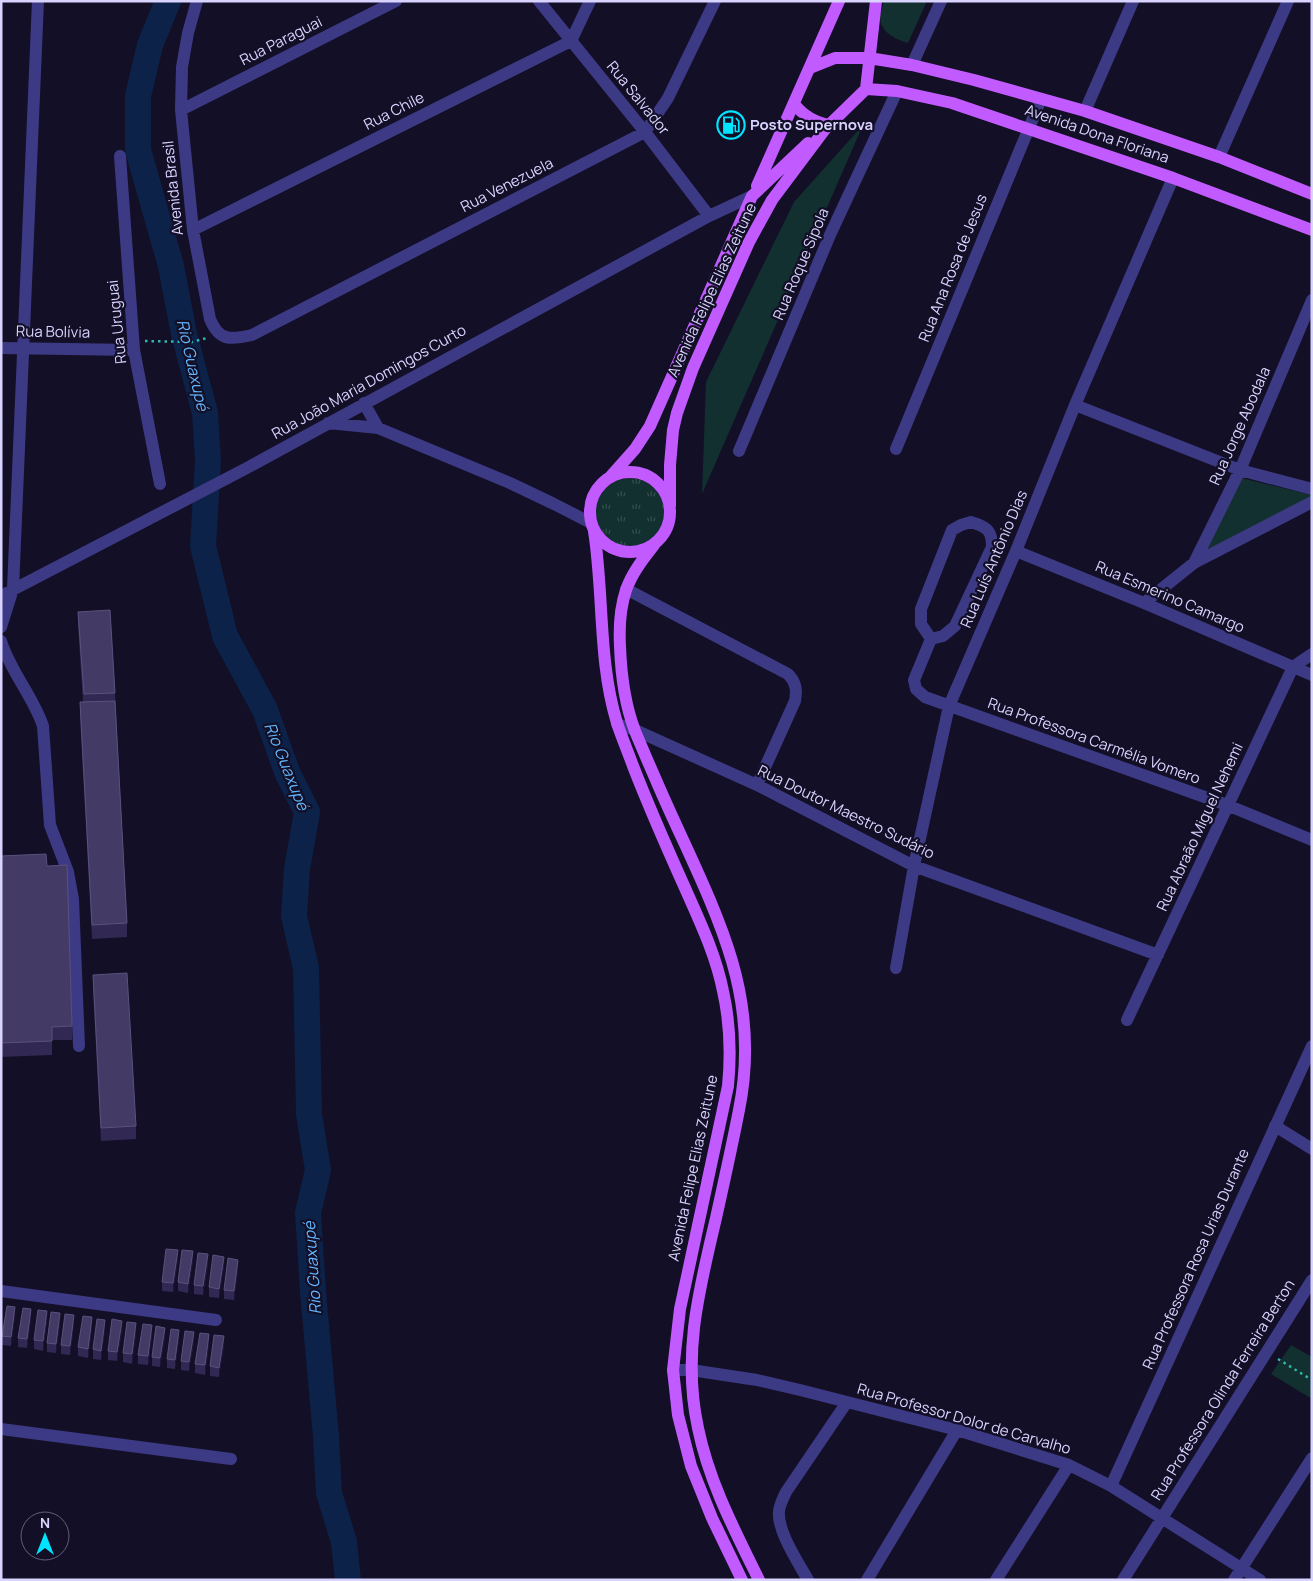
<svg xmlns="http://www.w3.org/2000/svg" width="1313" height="1581" font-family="Manrope,sans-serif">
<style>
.grass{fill:url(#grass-tufts)}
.green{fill:#12302f}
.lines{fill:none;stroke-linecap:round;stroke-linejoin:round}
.river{stroke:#0c2248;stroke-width:26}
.path{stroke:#2fb8b0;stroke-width:2.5;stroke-dasharray:2.5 4;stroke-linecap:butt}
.minor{stroke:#3d3a85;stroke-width:12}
.major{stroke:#c25bff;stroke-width:12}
.wall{fill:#312854}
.shaded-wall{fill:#1d163a}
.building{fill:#433a66;stroke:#5a527e}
.labels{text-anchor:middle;stroke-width:4.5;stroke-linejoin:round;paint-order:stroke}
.street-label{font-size:15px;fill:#d9d4ff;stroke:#130f26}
.poi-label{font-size:15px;font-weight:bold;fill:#d9d4ff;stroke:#130f26;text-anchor:start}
.water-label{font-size:16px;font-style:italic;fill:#62b6ff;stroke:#130f26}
</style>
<defs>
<pattern id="grass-tufts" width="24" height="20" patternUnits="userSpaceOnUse" patternTransform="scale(1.25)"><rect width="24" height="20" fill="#12302f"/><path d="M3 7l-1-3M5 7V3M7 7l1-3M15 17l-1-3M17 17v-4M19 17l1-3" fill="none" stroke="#344d4e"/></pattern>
</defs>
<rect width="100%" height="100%" fill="#130f26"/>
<!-- grass -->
<path class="grass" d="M596 512a34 34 0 1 1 68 0a34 34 0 1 1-68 0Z"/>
<!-- green -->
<path class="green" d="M884,1H927L908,43C895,39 881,33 880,17C880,13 883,6 884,1Z
M863,125L702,494L706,382L794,202Z
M1241,478L1312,495V497L1206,552Z
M1291,1345L1312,1357V1399L1271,1374Z"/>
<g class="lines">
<!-- river -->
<path class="river" d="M168,1L150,45L138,96V150L171,266L184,334L205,413L208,461L203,546L225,636L265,710L287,772L307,812L297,869L294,916L306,968L309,1114L318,1170L308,1213L313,1292L326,1436L329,1493L344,1542L348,1580"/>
<!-- path -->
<path class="path" d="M145,341L192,342L207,338
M1278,1359L1312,1380"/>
<!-- minor -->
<path class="minor" d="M197,1L188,33L182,67L181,110L193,230L210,319C219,341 230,340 252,335L645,132L668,98L715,1
M539,1L645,132L709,216
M912,65L941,1
M181,110L396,1
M1085,111L1133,1
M120,156L134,350L160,484
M1219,157L1288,1
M193,230L571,41L590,1
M1,348L134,350
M364,403L378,428
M1075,405L1240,470L1312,489
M328,423L378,428L510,483L554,504L591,523
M896,449L1041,99
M739,451L830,235L897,91
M971,522C987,527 992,530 992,547L955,626L943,636L931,639L921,624V609L952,530L961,525Z
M1016,551L1144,603L1312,675
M1194,563L1240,470L1312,300
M626,589L788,674C796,682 797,690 795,701L757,785
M1,596L245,469L709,216L752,196
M1144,603L1194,563L1312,502
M1,627L13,589L38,1
M931,639L914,680L916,689L925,697L1227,805L1312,840
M1,641C10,671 33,696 43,726L50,825L68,872L73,899L79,1046
M617,724L635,730L757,785L914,866L1158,955
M896,968L914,866L949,706L1016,551L1075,405L1173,178
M1127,1020L1293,667L1312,654
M1275,1126L1312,1149
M1,1291L216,1320
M673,1370H691L757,1380L800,1390L957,1430L1069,1465L1111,1486L1260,1580
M1,1429L231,1459
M1111,1486L1312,1046
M808,1580C798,1562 777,1531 779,1511C780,1504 783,1498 786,1492L847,1402
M867,1580L957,1430
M996,1580L1069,1465
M1123,1580L1312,1280
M1234,1580L1312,1458"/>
<!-- major -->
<path class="major" d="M810,68L835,58H869L912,65L974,80L1085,111L1219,157L1312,194
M866,89L897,91L952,103L1173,178L1312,230
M794,104C804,116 814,122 829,125
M757,186L839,1
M590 512a40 40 0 1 1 80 0a40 40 0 1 1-80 0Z
M611,476L635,449L650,426L752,196L808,143
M670,506V465L673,430L677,413L693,368L749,242L772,200L826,128L866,89L876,1
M594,531C604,595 598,661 617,723C622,738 628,752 633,766C649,807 667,848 685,888C700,922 716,955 723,991C730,1022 731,1055 728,1086L680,1309L673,1370L678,1415L691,1466L712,1518L742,1580
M654,545C643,559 632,573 626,590C620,608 619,627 620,646C621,674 625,705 635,731C642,748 649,764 656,780C681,839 714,900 732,961C746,1009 749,1061 739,1110C732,1146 724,1182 716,1218C699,1290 682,1355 698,1428C709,1482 735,1531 759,1580"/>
</g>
<!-- wall -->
<path class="wall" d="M78,612L115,693L127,923V937L92,939L80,716V702H83L78,625Z
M1,856L47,866L72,1026V1040H52V1055L1,1057Z
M93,975L136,1126V1139L101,1141L93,988Z
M178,1259L173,1292L162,1291V1282Z
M193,1260L188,1293L178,1291V1282Z
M208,1264L203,1295L194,1294V1285Z
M224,1266L219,1298L209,1297V1287Z
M238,1269L234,1300L224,1299V1290Z
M15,1316L11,1346L2,1345V1336Z
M31,1318L27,1348L18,1347V1338Z
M47,1320L43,1351L34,1349V1340Z
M60,1322L56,1353L47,1352V1343Z
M74,1324L70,1355L61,1354V1345Z
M92,1327L88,1358L78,1356V1347Z
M105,1329L101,1360L93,1359V1349Z
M122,1330L117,1361L108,1360V1351Z
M136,1333L132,1364L123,1362V1353Z
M152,1335L148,1365L138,1364V1355Z
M165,1337L160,1367L152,1366V1357Z
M179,1339L175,1369L167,1368V1359Z
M194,1341L189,1371L181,1370V1361Z
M209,1344L205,1375L195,1373V1364Z
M224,1346L219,1377L210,1376V1366Z"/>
<!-- shaded-wall -->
<path class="shaded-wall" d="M178,1250V1259L173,1292V1283Z
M193,1251V1260L188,1293V1284Z
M208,1254V1264L203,1295V1286Z
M224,1257V1266L219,1298V1289Z
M238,1260V1269L234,1300V1291Z
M15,1307V1316L11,1346V1337Z
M31,1309V1318L27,1348V1339Z
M47,1311V1320L43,1351V1341Z
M60,1313V1322L56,1353V1344Z
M74,1315V1324L70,1355V1346Z
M92,1317V1327L88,1358V1349Z
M105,1320V1329L101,1360V1351Z
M122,1321V1330L117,1361V1352Z
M136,1323V1333L132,1364V1354Z
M152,1325V1335L148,1365V1356Z
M165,1328V1337L160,1367V1358Z
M179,1330V1339L175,1369V1360Z
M194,1332V1341L189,1371V1362Z
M209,1334V1344L205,1375V1365Z
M224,1336V1346L219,1377V1368Z"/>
<!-- building -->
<path class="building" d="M110,610L115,693L84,694L78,612Z
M115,701L127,923L92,925L80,702Z
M46,854L47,866L67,865L72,1026L52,1027V1041L1,1043V856Z
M127,973L136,1126L101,1128L93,975Z
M166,1249L178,1250L173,1283L162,1282Z
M182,1250L193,1251L188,1284L178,1282Z
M198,1253L208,1254L203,1286L194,1285Z
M213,1255L224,1257L219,1289L209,1287Z
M228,1258L238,1260L234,1291L224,1290Z
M7,1306L15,1307L11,1337L2,1336Z
M23,1308L31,1309L27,1339L18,1338Z
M38,1310L47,1311L43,1341L34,1340Z
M51,1312L60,1313L56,1344L47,1343Z
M65,1314L74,1315L70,1346L61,1345Z
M83,1316L92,1317L88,1349L78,1347Z
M97,1319L105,1320L101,1351L93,1349Z
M112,1319L122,1321L117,1352L108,1351Z
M127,1322L136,1323L132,1354L123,1353Z
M143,1324L152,1325L148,1356L138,1355Z
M156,1326L165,1328L160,1358L152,1357Z
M171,1329L179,1330L175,1360L167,1359Z
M185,1331L194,1332L189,1362L181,1361Z
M200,1333L209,1334L205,1365L195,1364Z
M214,1335L224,1336L219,1368L210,1366Z"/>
<!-- icons -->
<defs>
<g id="fuel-ring" transform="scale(1.4375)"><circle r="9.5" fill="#130f26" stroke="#00e5ff" stroke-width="1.5"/><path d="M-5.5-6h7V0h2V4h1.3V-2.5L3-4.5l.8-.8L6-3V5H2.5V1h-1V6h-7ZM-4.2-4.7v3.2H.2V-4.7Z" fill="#00e5ff"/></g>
</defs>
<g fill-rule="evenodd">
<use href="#fuel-ring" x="731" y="125"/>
</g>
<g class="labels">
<!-- street labels -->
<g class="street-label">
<text transform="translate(281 41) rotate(-27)" y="5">Rua Paraguai</text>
<text transform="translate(638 98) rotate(51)" y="5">Rua Salvador</text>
<text transform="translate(394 111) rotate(-27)" y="5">Rua Chile</text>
<text transform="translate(1097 134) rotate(19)" y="5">Avenida Dona Floriana</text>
<text transform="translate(507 185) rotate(-27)" y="5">Rua Venezuela</text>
<text transform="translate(173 188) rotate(-96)" y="5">Avenida Brasil</text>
<text transform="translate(801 264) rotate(-67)" y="5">Rua Roque Sipola</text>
<text transform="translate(953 268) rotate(-68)" y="5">Rua Ana Rosa de Jesus</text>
<text transform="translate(712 290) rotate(-65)" y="5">Avenida Felipe Elias Zeitune</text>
<text transform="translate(117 322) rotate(-96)" y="5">Rua Uruguai</text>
<text transform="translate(53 332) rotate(1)" y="5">Rua Bolívia</text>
<text transform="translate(369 382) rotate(-29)" y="5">Rua João Maria Domingos Curto</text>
<text transform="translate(1240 426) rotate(-66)" y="5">Rua Jorge Abodala</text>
<text transform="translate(994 559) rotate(-67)" y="5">Rua Luís Antônio Dias</text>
<text transform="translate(1170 597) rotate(23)" y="5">Rua Esmerino Camargo</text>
<text transform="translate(1094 741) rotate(20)" y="5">Rua Professora Carmélia Vomero</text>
<text transform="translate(846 812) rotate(26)" y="5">Rua Doutor Maestro Sudário</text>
<text transform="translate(1200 827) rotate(-65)" y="5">Rua Abraão Miguel Nehemi</text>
<text transform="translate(693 1168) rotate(-78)" y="5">Avenida Felipe Elias Zeitune</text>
<text transform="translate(1196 1259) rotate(-66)" y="5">Rua Professora Rosa Urias Durante</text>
<text transform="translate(1223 1390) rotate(-58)" y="5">Rua Professora Olinda Ferreira Berton</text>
<text transform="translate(964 1419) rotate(16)" y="5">Rua Professor Dolor de Carvalho</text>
</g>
<!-- poi labels -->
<g class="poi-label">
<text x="750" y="130">Posto Supernova</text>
</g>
<!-- water labels -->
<g class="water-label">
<text transform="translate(193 365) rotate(77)" y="6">Rio Guaxupé</text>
<text transform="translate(287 766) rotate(68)" y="6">Rio Guaxupé</text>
<text transform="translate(312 1268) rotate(-94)" y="6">Rio Guaxupé</text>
</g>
</g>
<!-- border -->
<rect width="1313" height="1581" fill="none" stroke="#d9d4ff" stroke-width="5"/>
<!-- north arrow -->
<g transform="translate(45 1536)"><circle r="24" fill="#130f26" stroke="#625e7d"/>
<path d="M0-4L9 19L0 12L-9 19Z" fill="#00e5ff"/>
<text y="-8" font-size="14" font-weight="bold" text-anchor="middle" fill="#d9d4ff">N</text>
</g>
</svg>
